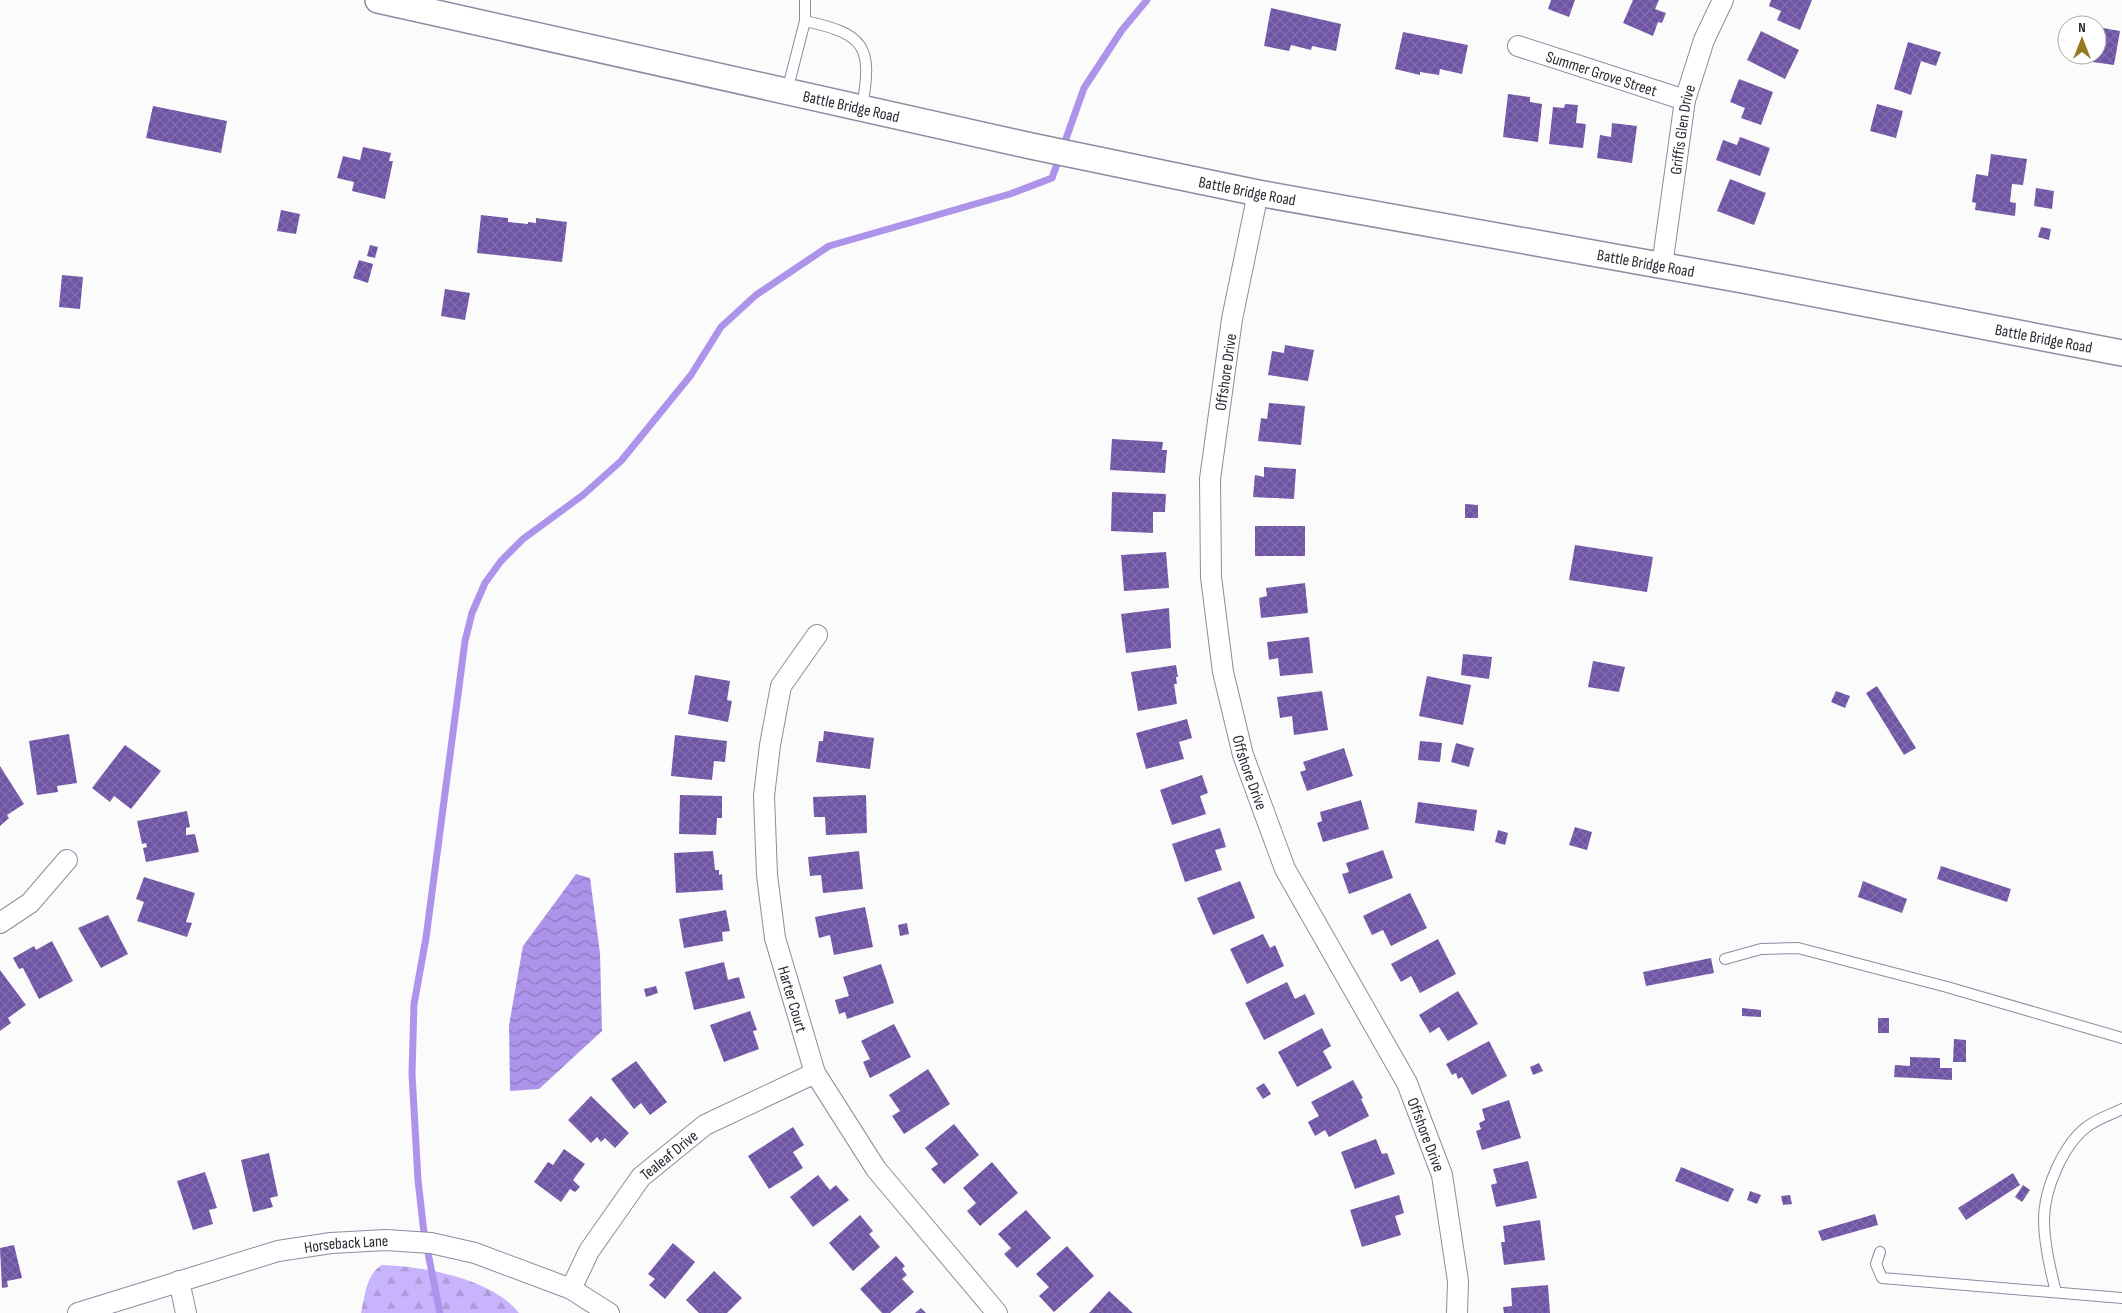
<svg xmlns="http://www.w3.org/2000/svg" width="2122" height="1313" font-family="'Sofia Sans Condensed',sans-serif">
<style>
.forest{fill:url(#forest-firs)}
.water{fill:url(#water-waves)}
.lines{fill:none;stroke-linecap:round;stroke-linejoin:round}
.stream{stroke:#ae93eb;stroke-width:7}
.building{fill:url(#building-cross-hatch)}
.service-casing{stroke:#908aa2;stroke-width:12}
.minor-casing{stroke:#908aa2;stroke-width:22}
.tertiary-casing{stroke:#908aa2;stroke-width:28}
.service{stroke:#fff;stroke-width:10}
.minor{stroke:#fff;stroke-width:20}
.tertiary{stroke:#fff;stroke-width:25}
.labels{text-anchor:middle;stroke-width:5;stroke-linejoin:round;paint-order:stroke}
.street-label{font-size:16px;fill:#2b2932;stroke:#fff}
</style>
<defs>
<pattern id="forest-firs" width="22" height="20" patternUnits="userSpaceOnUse" patternTransform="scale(1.25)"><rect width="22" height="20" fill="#c8b4fc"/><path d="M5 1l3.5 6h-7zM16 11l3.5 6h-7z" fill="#ac9bd8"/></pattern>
<pattern id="water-waves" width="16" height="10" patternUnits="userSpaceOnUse" patternTransform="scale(1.25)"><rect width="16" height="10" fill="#ae93eb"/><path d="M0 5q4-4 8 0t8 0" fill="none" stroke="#8e78bf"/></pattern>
<pattern id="building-cross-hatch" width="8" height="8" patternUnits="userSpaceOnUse" patternTransform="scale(1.25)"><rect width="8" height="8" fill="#6f53a5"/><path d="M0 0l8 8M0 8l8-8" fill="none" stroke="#836eac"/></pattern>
</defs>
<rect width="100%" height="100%" fill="#fbfbfb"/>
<!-- forest -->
<path class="forest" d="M382,1265C423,1266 493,1279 519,1313H361C365,1296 366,1274 382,1265Z"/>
<!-- water -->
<path class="water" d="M576,874L590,878L600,953L602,1031L539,1089L510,1091L509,1025L523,946Z"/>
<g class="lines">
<!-- stream -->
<path class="stream" d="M440,1313L424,1233L418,1180L412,1074L414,1004L426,938L465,641L472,613L485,583L501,561L523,539L583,495L621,461L691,375L721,327L756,295L829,246L1010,194L1052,178L1084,88L1122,30L1147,0"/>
</g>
<!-- building -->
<path class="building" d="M1551,0H1575L1569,17L1548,9Z
M1633,0H1659L1655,9L1666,13L1662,23L1658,22L1653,36L1623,23Z
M1771,0H1812L1800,30L1777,20L1781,11L1769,6Z
M1271,8L1341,24L1336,51L1312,46L1311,50L1291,45L1289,51L1264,46Z
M2097,27L2120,31L2114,65L2072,59V55H2097Z
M1761,31L1799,50L1785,79L1747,60Z
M1403,32L1468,45L1462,74L1440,69L1439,75L1420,72V75L1395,69Z
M1908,42L1941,52L1936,66L1921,61L1911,95L1894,89Z
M1739,79L1773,92L1761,125L1741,118L1745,108L1730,102Z
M1508,94L1530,97V102L1542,104L1538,142L1503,137Z
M1565,104L1578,105L1576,123L1586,124L1583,148L1549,144L1553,107L1564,108Z
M1877,104L1903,111L1896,138L1870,131Z
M153,106L227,121L221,153L146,138Z
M1612,123L1637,126L1632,163L1597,158L1600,135L1611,137Z
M1740,137L1770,148L1760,176L1716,160L1723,140L1737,145Z
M363,147L391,153L389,161H393L385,199L352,191L354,182L337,178L343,156L360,160Z
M1991,154L2027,159L2023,185L2012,184L2010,202L2016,203L2015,216L1975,210L1976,203L1972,202L1976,174L1988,176Z
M1730,179L1766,193L1754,225L1717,211Z
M2036,188L2054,191L2052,209L2034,206Z
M281,210L300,214L296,234L277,231Z
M481,215L508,218V222L528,224V222L536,223V218L567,222L562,262L477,253Z
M2041,227L2051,229L2049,240L2038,237Z
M370,245L378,247L375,258L367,256Z
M359,260L373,264L368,283L353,278Z
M62,275L83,277L80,309L59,307Z
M445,289L470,293L465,320L441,316Z
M1285,345L1314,350L1308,381L1268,375L1272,351L1284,353Z
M1269,403L1305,406L1301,445L1258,441L1261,418L1267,419Z
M1112,439L1163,442L1162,450H1167L1165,473L1110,470Z
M1264,467L1296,469L1294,499L1253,497L1255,475L1264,477Z
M1112,492L1166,494L1165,512H1153V533L1111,531Z
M1465,504L1478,505V518H1465Z
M1255,526H1305V556H1255Z
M1575,545L1653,557L1647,592L1569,580Z
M1166,552L1169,588L1124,591L1121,555Z
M1305,583L1308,613L1261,618L1259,598L1267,596L1266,588Z
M1169,608L1171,648L1126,653L1121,614Z
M1309,637L1313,673L1280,676L1278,658L1269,660L1267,642Z
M1463,654L1492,657L1489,679L1461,675Z
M1593,661L1625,667L1619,692L1588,687Z
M1176,665L1178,677H1176L1177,684H1174L1177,704L1138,711L1131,672Z
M695,675L730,681L727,700L732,701L728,722L688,714Z
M1427,676L1471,685L1463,725L1419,716Z
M1877,686L1916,748L1904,755L1866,693Z
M1322,691L1328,730L1294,735L1292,716L1280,718L1277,697Z
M1836,691L1850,696L1845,708L1831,702Z
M1187,719L1192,738L1179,742L1184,759L1146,769L1136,733Z
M824,731L874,738L870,769L816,762L819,741H823Z
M69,734L77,783L57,786L58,792L37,795L29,741Z
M675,735L727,741L725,762L714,761L712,780L671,776Z
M1420,741L1442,743L1440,762L1418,760Z
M1456,743L1474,748L1469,767L1451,762Z
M125,745L161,771L131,809L114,796L110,802L92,788Z
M1344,748L1353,776L1307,791L1300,772L1306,770L1303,762Z
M0,766L24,804L7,815L9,818L0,826Z
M1202,775L1208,793L1200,796L1206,814L1172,825L1160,790Z
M680,795L722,796V818H717L716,835L679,834Z
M866,795L867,833L826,835L825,817H814L813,797Z
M1361,800L1369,829L1323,842L1317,823L1322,821L1320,812Z
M1418,802L1477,810L1474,831L1415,823Z
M187,811L190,827L186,828V835L195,834L199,852L146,862L143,848L147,847L146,843L142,844L137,821Z
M1575,827L1592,832L1587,850L1569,845Z
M1220,828L1226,847L1215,850L1222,870L1185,882L1172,844Z
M1498,830L1508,833L1505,845L1495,842Z
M1383,850L1393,878L1349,894L1342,874L1349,872L1346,863Z
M713,851L715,870H719V875L722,874L723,890L676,893L674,853Z
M859,851L863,889L823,893L821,875L810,876L808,857Z
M1941,866L2011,889L2007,902L1937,879Z
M144,877L195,893L186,922L192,923L187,937L137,921L144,902L136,899Z
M1240,881L1255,918L1213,935L1197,898Z
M1863,881L1907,899L1902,913L1858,897Z
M1410,893L1427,928L1391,946L1383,930L1372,935L1363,916Z
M865,907L873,947L834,955L830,935L819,938L815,917Z
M726,910L730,931L722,932L723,941L684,948L679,919Z
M108,915L128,954L101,968L78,928Z
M907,923L909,934L900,936L898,925Z
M1263,934L1270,948L1275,945L1284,966L1247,984L1230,949Z
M1438,939L1456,974L1420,993L1411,976L1401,982L1391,964Z
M52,941L73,981L39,999L23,968L19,969L13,958L34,946L36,950Z
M1711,958L1714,973L1646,986L1643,972Z
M724,962L728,980L739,977L745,998L694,1010L685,972Z
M881,964L894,1003L847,1019L845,1012L839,1014L835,1000L849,996L843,977Z
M0,970L26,1005L8,1018L11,1023L0,1031Z
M1287,982L1295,999L1305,994L1315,1014L1264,1040L1245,1003Z
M656,986L658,993L646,997L644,989Z
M1458,991L1478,1024L1448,1041L1439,1027L1430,1033L1419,1015Z
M1742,1008L1761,1010V1017L1742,1016Z
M750,1011L757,1030L753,1031L759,1049L724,1062L710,1025Z
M1878,1018H1889V1033H1878Z
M894,1024L911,1057L870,1078L863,1062L870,1059L861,1041Z
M1322,1028L1331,1046L1323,1051L1332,1068L1297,1087L1278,1052Z
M1954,1039L1966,1040V1062H1953Z
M1489,1041L1507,1076L1472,1095L1462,1077L1458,1079L1456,1073L1452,1075L1446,1064Z
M1910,1057L1940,1058V1068H1952V1080L1894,1077L1895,1065L1910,1066Z
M636,1061L667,1102L650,1115L641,1103L634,1109L611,1079Z
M1539,1063L1543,1071L1533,1075L1530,1067Z
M928,1069L950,1104L904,1134L892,1116L900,1111L889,1095Z
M1353,1080L1363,1098L1361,1099L1369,1116L1329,1137L1325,1130L1315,1136L1308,1122L1319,1116L1311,1102Z
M1264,1083L1271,1094L1263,1099L1256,1088Z
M591,1096L629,1133L615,1148L605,1138L601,1142L597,1137L591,1143L568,1120Z
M1509,1100L1521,1138L1482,1150L1476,1131L1481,1129L1479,1123L1485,1120L1482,1109Z
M954,1124L979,1155L944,1184L931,1169L938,1164L925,1148Z
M793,1127L804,1145L793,1152L803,1168L769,1189L748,1156Z
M1376,1139L1382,1154L1387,1153L1395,1174L1355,1189L1341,1152Z
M564,1149L585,1164L573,1180L580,1187L575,1192L570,1189L561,1202L534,1182L548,1162L553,1165Z
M269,1153L278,1196L270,1198L273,1207L253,1212L241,1160Z
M1528,1161L1537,1198L1496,1207L1491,1185L1497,1183L1493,1169Z
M992,1162L1018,1193L980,1226L967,1211L976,1203L963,1188Z
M1681,1167L1734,1189L1728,1202L1675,1181Z
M205,1172L217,1208L209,1210L213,1224L193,1230L177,1181Z
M2013,1173L2020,1185L1966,1220L1958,1208Z
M818,1175L830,1190L836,1185L849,1200L813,1227L790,1197Z
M2023,1185L2030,1190L2022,1202L2015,1197Z
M1750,1191L1761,1195L1757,1204L1747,1200Z
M1399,1195L1404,1213L1395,1216L1401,1235L1362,1247L1350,1210Z
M1790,1195L1792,1204L1783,1205L1781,1196Z
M1026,1210L1051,1238L1017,1268L1004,1254L1011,1248L998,1234Z
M1875,1214L1878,1225L1822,1241L1818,1231Z
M860,1215L873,1231L869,1234L880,1247L853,1271L829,1243Z
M1540,1220L1545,1260L1504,1265L1501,1242H1505L1503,1226Z
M673,1243L695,1262L665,1299L649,1285L655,1279L648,1274Z
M14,1245L22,1278L7,1281L8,1287L2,1288L0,1248Z
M1067,1246L1094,1276L1054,1312L1039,1296L1049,1287L1036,1274Z
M896,1256L905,1266L902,1269L907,1275L902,1279L914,1292L890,1313H882L860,1289Z
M714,1271L742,1298L727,1313H699L686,1300Z
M1548,1285L1550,1313H1504L1503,1307L1512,1306L1511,1288Z
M1109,1291L1133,1313H1089Z
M921,1308L926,1313H915Z"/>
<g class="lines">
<!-- service casing -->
<g class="service-casing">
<path id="service" d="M805,21C865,34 873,46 862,107
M787,91L805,21V0
M1725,959L1761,949L1798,948L1947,987L2122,1038
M1880,1252L1876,1264L1882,1278L2122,1298
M2056,1292C2050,1269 2044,1244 2044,1220C2044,1189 2064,1141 2091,1124C2100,1118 2112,1114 2122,1109"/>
</g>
<!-- minor casing -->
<g class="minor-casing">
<g id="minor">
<path id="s1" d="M1518,46L1685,100"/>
<path id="s2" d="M1258,193L1232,319L1210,479L1211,577L1223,672L1243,755L1285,869L1407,1083L1442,1175L1458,1281L1457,1313"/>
<path id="s3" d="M1662,266L1685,100L1704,40L1723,0"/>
<path id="s4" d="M817,635L781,686L770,745L764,796L767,875L775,938L815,1073L876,1169L997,1313"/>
<path d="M0,923L30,903L67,860"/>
<path d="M179,1281L186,1313"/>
<path id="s5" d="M571,1289L589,1251L641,1177L705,1125L815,1073"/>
<path id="s6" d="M78,1313L278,1251L331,1243L386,1240L431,1243L475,1253L571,1289L609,1313"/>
</g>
</g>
<!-- tertiary casing -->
<g class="tertiary-casing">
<g id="tertiary">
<path id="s7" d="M378,0L1031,146L1258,193L1748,281L2122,353"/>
</g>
</g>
<!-- service -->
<use href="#service" class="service"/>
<!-- minor -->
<use href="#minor" class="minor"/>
<!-- tertiary -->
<use href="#tertiary" class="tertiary"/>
</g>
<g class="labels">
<!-- street labels -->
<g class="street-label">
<text dy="6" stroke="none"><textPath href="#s1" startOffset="88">Summer Grove Street</textPath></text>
<text dy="6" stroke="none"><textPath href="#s7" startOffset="485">Battle Bridge Road</textPath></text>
<text dy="6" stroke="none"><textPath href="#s3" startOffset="138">Griffis Glen Drive</textPath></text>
<text dy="6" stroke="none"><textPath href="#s7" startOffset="890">Battle Bridge Road</textPath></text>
<text dy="6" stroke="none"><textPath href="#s7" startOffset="1295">Battle Bridge Road</textPath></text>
<text dy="6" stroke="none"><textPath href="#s7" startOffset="1700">Battle Bridge Road</textPath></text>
<text transform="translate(1225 372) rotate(-82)" y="6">Offshore Drive</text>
<text dy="6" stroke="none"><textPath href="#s2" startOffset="588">Offshore Drive</textPath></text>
<text dy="6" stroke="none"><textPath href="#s4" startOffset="380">Harter Court</textPath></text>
<text dy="6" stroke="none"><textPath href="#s2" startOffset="992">Offshore Drive</textPath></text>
<text dy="6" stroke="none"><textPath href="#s5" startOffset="168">Tealeaf Drive</textPath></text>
<text dy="6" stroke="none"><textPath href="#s6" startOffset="278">Horseback Lane</textPath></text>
</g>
</g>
<!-- north arrow -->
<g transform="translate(2082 40)"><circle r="24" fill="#ffffff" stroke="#aaa9ad"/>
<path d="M0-4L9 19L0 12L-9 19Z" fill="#987821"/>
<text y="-8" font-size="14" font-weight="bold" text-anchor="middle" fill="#2b2932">N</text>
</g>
</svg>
